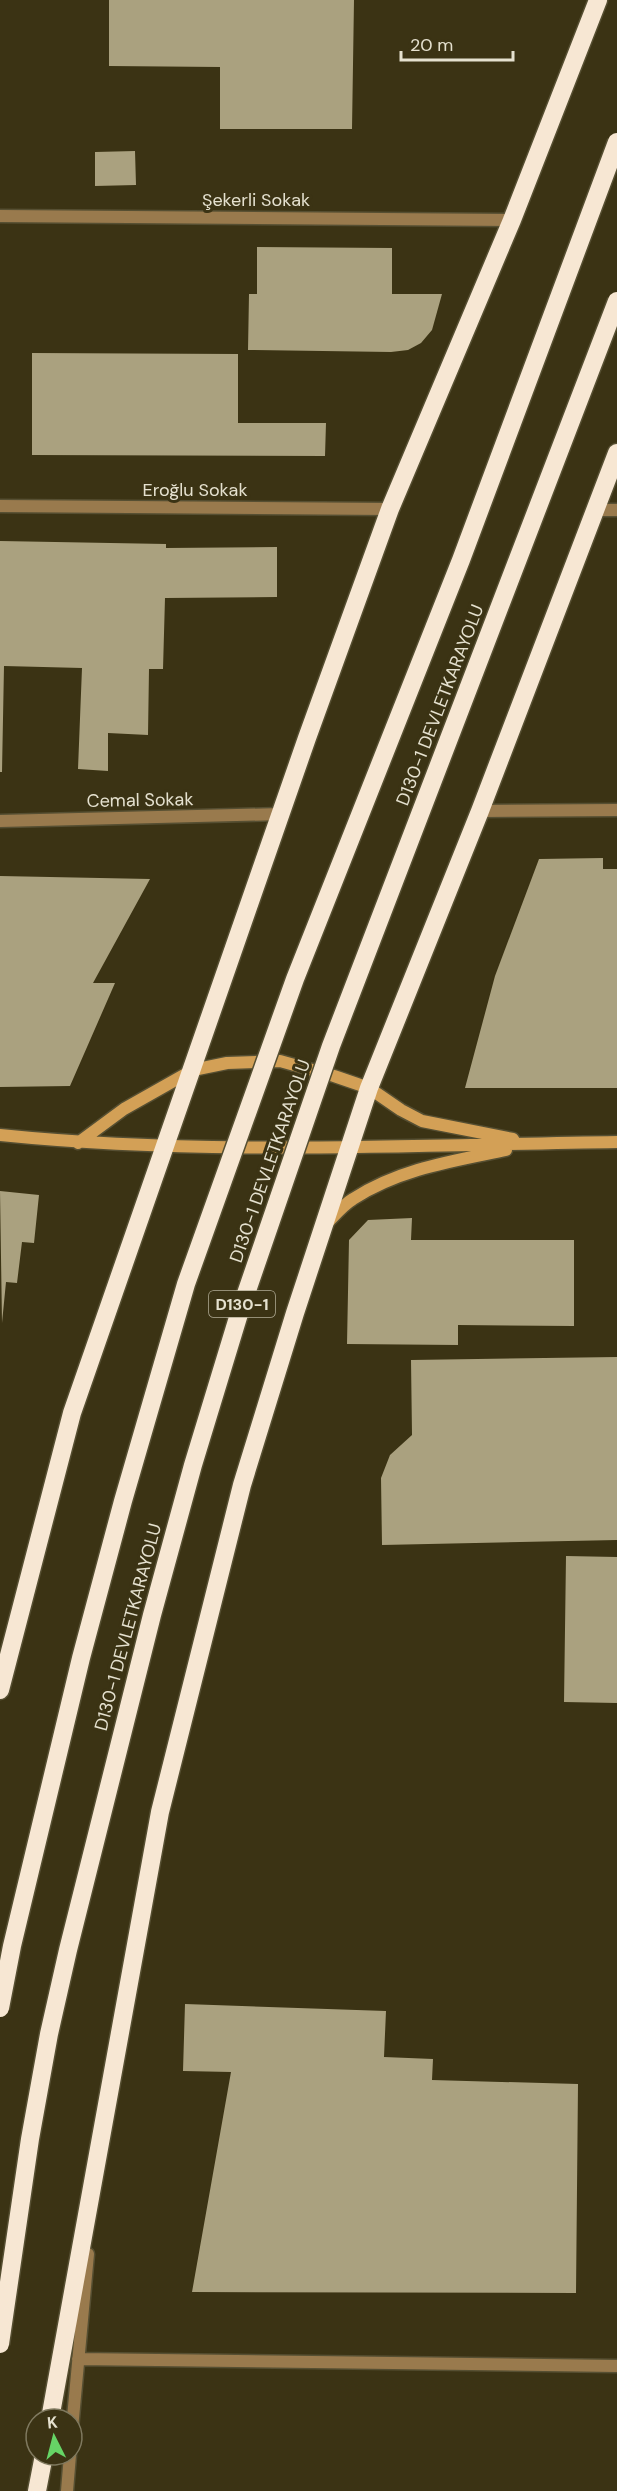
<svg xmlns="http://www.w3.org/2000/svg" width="617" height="2491" font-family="'DM Sans',sans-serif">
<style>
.building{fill:#aaa17f}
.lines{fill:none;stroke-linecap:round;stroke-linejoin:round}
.street-casing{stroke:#564f32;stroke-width:15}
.secondary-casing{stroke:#564f32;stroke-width:15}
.highway-casing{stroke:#564f32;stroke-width:21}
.street{stroke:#997a4d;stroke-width:12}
.secondary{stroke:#d3a056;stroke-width:12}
.highway{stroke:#f7e7d3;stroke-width:18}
.highway-bridge-casing{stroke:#564f32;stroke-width:21;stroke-linecap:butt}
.highway-bridge{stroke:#f7e7d3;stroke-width:18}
.labels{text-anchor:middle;stroke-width:6;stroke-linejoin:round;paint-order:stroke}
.shield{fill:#3b3314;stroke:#b2ad97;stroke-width:1.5}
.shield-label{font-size:16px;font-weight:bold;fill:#e5e1cf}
.street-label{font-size:18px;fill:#e5e1cf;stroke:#3b3314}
</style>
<rect width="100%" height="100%" fill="#3b3314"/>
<!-- building -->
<path class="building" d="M109,0H354L352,129H220V67L109,66Z
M135,151L136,185L95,186V152Z
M257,247L392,248V294H442L432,330L421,343L408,350L391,352L248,350L249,294H257Z
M32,353L238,354V423H326L325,456L32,455Z
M0,541L166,544V548L277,547V597L165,598L163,669H149L148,735L108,733V771L78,769L82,668L4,666L2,772H0Z
M603,858V869H617V1088H465L495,976L539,859Z
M0,876L150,879L93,983H115L70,1086L0,1087Z
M0,1191L39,1195L34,1243L22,1242L17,1283L6,1282L2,1323Z
M412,1218L411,1240H574V1326L458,1325V1345L347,1344L349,1240L368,1220Z
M617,1357V1540L382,1545L381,1478L390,1455L412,1435L411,1360Z
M566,1556L617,1557V1703L564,1702Z
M185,2004L386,2011L384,2057L433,2059L432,2080L578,2084L576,2293L192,2292L231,2072L183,2071Z"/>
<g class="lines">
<!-- street casing -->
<g class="street-casing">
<path id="street" d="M0,216L512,220
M0,506L390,509
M594,510H617
M480,811L617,810
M0,821L281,814
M78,2359L617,2366
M72,2429L88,2254
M67,2491L70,2455"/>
</g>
<!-- secondary casing -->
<g class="secondary-casing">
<path id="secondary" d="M0,1135C205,1156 411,1145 617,1142
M78,1143L124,1109L193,1070L227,1063L280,1061L334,1076L369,1088L401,1110L422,1121L513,1139
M326,1224C334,1216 343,1205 353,1199C399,1169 453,1161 506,1150"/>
</g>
<!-- highway casing -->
<g class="highway-casing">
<path id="highway" d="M0,1690L72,1413L307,738L390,509L512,220L598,0
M50,2419L160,1812L242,1485L295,1313L369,1088L480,811L617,453
M37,2491L44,2455"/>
</g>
<!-- street -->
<use href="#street" class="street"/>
<!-- secondary -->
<use href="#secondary" class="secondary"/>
<!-- highway -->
<use href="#highway" class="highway"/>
<!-- highway-bridge casing -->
<g class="highway-bridge-casing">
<path id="highway-bridge" d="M0,2008L12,1946L81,1658L123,1501L186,1284L295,979L461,560L617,142
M0,2344L30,2139L49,2034L68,1950L152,1615L193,1465L239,1314L331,1046L617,301"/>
</g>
<!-- highway-bridge -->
<use href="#highway-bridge" class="highway-bridge"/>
</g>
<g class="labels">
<!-- shield labels -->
<rect class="shield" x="209" y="1291" width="66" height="26" rx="4.5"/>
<g class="shield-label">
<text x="242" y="1310">D130-1</text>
</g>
<!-- street labels -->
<g class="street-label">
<text x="256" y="206">Şekerli Sokak</text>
<text x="195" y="496">Eroğlu Sokak</text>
<text transform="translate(440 705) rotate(-69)" y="6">D130-1 DEVLETKARAYOLU</text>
<text transform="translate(140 800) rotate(-1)" y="6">Cemal Sokak</text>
<text transform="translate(270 1161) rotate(-71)" y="6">D130-1 DEVLETKARAYOLU</text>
<text transform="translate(128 1627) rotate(-75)" y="6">D130-1 DEVLETKARAYOLU</text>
</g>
</g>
<!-- north arrow -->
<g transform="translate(54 2437) rotate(354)"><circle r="28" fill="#3b3314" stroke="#7f795f" stroke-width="1.5"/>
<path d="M0-4.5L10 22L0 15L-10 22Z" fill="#66d466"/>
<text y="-9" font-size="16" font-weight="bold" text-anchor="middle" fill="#e5e1cf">K</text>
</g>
<!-- scale -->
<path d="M401 51v9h112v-9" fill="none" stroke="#e5e1cf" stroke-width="3"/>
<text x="410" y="51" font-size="18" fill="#e5e1cf" stroke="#3b3314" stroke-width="4.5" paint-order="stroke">20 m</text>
</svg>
